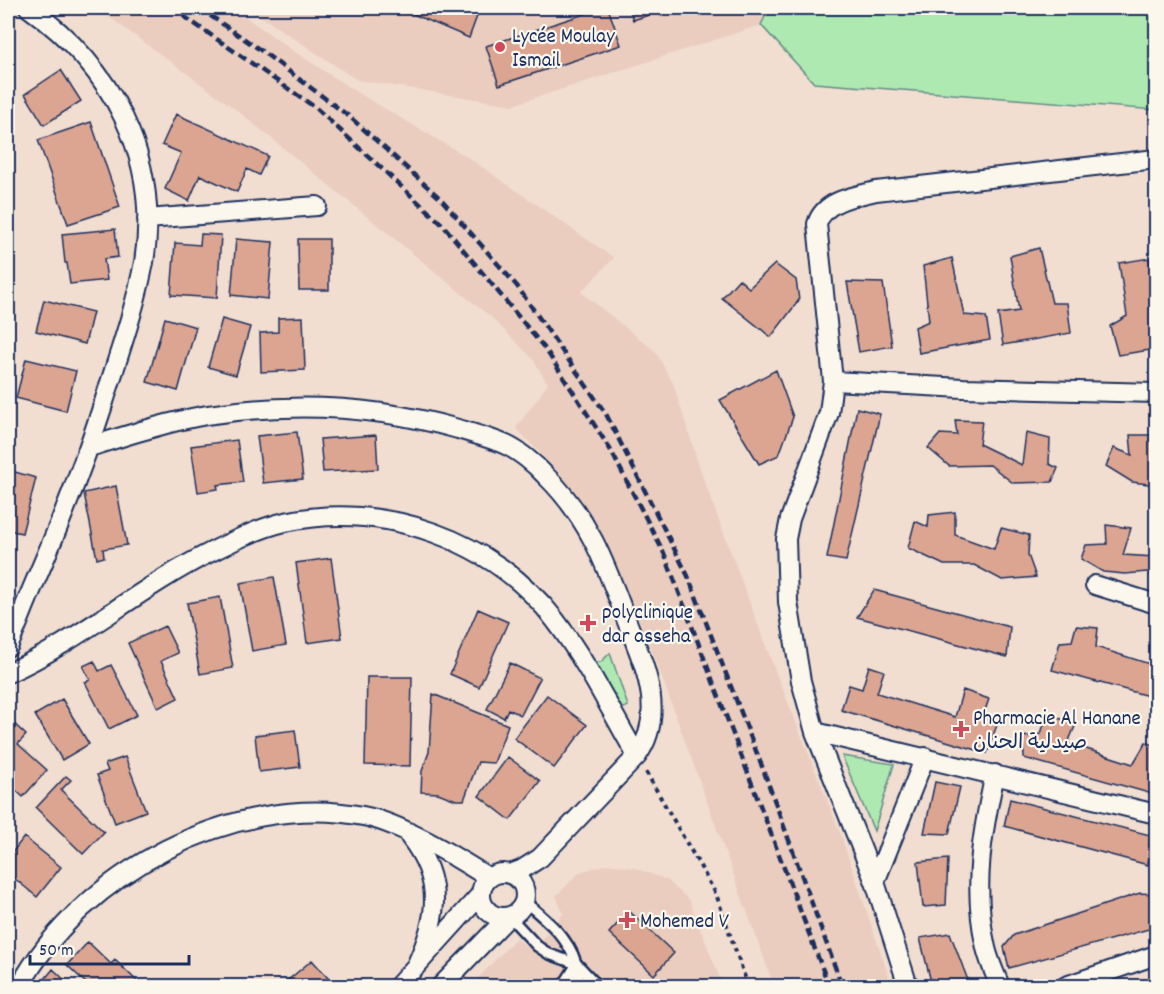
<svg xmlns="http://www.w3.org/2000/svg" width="1164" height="994" font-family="Dekko,'Playpen Sans Arabic',sans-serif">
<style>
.built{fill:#eacdbe}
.green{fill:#ade9b0;stroke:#648c87;stroke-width:1.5}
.building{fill:#dba591;stroke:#1b2f5e;stroke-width:1.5}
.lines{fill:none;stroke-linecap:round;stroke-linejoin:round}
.service-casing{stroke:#1b2f5e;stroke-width:14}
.minor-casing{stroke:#1b2f5e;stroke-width:22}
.path{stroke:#1b2f5e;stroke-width:4;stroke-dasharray:4.5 4.5;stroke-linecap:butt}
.service{stroke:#fbf7ec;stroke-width:9}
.minor{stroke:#fbf7ec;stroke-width:18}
.rail{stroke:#1b2f5e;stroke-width:4.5;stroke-dasharray:9 4.5;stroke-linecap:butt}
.poi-dot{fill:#d1495b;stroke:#fbf7ec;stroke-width:2}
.labels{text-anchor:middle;stroke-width:4.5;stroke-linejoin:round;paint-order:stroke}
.poi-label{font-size:21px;fill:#1b2f5e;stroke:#fbf7ec;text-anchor:start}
</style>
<rect width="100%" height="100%" fill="#f1ded1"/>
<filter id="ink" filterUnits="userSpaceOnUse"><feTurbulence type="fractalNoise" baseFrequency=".0167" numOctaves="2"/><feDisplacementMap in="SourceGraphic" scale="12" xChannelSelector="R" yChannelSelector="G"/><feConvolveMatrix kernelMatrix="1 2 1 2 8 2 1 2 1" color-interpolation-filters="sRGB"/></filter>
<g filter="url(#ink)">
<!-- built -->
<path class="built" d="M97,8H233L292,50L355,91L469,158L614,258L581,292L655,351L673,383L702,475L773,665L839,830L892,986H774L650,645L604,540L559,473L516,428L548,384L532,358L493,319L234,108Z
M248,8H769L761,25L513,105L357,80Z
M608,864L635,868L667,880L689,900L723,986H471L516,938L532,951L563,914L556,896L580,872Z"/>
<!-- green -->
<path class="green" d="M769,8H1156V110L814,83L761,25Z
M610,653L628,706L622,709L594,662H601Z
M842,756L894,764L874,831Z"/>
<!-- building -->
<path class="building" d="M399,8H480L469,38Z
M603,8H608L621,45L499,85L486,46Z
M629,8H671L633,20Z
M61,70L81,101L44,125L25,94Z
M176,114L268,156L259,175L247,169L237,192L200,175L189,201L165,189L181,153L162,145Z
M91,122L120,207L68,224L38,140Z
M115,229L118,257L104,259L107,280L70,284L67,263H65L62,234Z
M201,234L221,235L217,298L171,295L175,243L200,245Z
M236,239L273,242L268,299L231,295Z
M298,239H329V290H299Z
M1039,248L1052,303H1067L1071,333L1003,345L998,314L1019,311L1010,256Z
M952,258L964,315L986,317L990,340L919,353L915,327L929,321L923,266Z
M1149,258L1156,299V349L1118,355L1110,326L1127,316L1119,263Z
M775,264L796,280L799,300L771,337L722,298L739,279L749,288Z
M847,282L883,283L892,346L859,352Z
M44,300L93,312L85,344L36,331Z
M303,317L305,370L261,372L260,333L278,332V318Z
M165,318L196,327L178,391L147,382Z
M222,319L250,327L236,375L208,367Z
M26,359L76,371L66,411L16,398Z
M776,370L793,417L779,455L759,464L720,400Z
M857,408L880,414L846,561L827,558Z
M955,420L982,421L979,444L1022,465L1026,433L1050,439L1049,464L1058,468L1052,482L1013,483L990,465L949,466L928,448L940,434L957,435Z
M297,432L303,479L263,483L257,436Z
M376,435L378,469L323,472L320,439Z
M1130,435H1153L1155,456L1156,457V485L1132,482L1106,466L1114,448L1132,455Z
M237,440L243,482L217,485L218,489L198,492L191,446Z
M8,470L36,478L22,533L8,530Z
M116,486L127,545L103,549L104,557L97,559L84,493Z
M955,512V535L994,549L1001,528L1029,535L1028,555L1036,577L1002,580L974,565H944L908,548L915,521L928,527L929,515Z
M1106,525L1131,528L1123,555L1156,557V580L1147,572L1125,574L1103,572L1081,559L1086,545L1107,544Z
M331,558L342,638L307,643L296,563Z
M274,577L286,645L252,651L240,583Z
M874,590L1010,627L1007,657L857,617Z
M220,597L233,668L200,674L187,603Z
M478,609L508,622L479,687L450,674Z
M165,626L178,653L161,661L178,698L158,708L128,643Z
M1076,626L1098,628L1096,647L1156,666V698L1052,670L1060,642L1072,641Z
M94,661L99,671L111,665L137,715L109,729L85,682L90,680L83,666Z
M510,663L540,678L521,715L508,709L504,718L487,709Z
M869,666L884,671L877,693L955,717L963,690L989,699L983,716L998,722L987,753L841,710L849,685L862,689Z
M367,677H412L410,766L365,765Z
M433,694L508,725L494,763L478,762L464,800H456L438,793L421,792L422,771L429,752Z
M547,695L587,725L554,768L514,738Z
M62,699L89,744L62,760L35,715Z
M1047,714L1076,724L1068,743L1133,764L1146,742L1156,746V795L1024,758L1023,737L1041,734Z
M8,718L26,735L18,744L47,770L23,797L8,783V753L14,746L8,740Z
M295,730L300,767L259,772L255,735Z
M125,757L146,811L115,823L97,775L108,771L105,764Z
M508,757L540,781L510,820L479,796Z
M66,776L71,780L61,790L104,832L83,854L36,808Z
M935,782L960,787L949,834L924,833Z
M1010,799L1150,835L1148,865L1004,826Z
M24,837L61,867L37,897L8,873V858Z
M948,859L946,905L923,907L918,862Z
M1140,893L1152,894L1156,927L1009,968L1004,947L1014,935Z
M629,911L674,953L654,975L609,933Z
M950,933L969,983L961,986H932L920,938Z
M88,942L111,964L115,960L142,986H89L67,965Z
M312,960L335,986H281Z
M53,969L71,986H39Z"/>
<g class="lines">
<!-- service casing -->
<g class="service-casing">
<path id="service" d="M524,901C544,918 568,936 576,963C579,970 578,979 579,986
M510,917L537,946L549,954L577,964L598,986
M563,986L577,964"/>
</g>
<!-- minor casing -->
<g class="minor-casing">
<path id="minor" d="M147,219L317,206
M833,381L963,388L1156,393
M89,447C128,435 167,422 207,415C291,402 377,406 458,429C474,434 491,438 506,445C519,451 535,464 545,475C589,518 605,563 626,619C643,663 668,712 637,756L540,858L521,870L510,874
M1095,585L1156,604
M8,647C17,626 25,605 34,584C60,524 84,464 104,402C118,356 135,310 144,262C161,158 112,67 29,8
M8,673C79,641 139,588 209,553C233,541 259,528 285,522C384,501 493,539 555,620C587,662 611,711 637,756
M815,732L1156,814
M995,774C982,833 972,887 986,948C989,961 995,974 1000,986
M410,837C444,881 438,918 416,966
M481 895a22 22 0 1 1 44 0a22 22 0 1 1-44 0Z
M875,882L925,757
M20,986C81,874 234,791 363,816C401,823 456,857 489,878
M398,986L481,894
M441,986L508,917
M908,986L875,882L815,732L801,681L788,602L786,539L790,519L829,413L833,381L817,224C824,200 855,196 876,191L1156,159
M1066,986L1156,955"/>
</g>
<!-- path -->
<path class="path" d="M646,772L716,894L748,986"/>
<!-- service -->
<use href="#service" class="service"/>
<!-- minor -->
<use href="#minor" class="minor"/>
<!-- rail -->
<path class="rail" d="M172,8L316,108L443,225L546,350L610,449L664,553L829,986
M199,8L259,49L350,117L441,199L517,286L606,414L688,576L763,769L842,986"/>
</g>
</g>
<!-- markers -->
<g class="poi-dot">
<circle cx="500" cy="47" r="6"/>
<path d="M585 614h6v6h6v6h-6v6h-6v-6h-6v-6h6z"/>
<path d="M958 720h6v6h6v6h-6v6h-6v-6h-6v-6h6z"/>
<path d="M624 911h6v6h6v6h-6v6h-6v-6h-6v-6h6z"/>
</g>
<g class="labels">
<!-- poi labels -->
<g class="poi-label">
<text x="512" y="42">Lycée Moulay<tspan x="512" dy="24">Ismail</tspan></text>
<text x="602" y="618">polyclinique<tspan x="602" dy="24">dar asseha</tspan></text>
<text x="973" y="724">Pharmacie Al Hanane<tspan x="973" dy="24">صيدلية الحنان</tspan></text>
<text x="640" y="927">Mohemed V</text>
</g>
</g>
<!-- margin -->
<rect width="1164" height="994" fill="none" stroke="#fbf7ec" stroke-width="30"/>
<rect x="15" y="15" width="1134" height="964" fill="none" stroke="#1b2f5e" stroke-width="2" filter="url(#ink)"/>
<!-- scale -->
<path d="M30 955v9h159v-9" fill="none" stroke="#1b2f5e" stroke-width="3"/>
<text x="39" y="955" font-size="18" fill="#1b2f5e" stroke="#fbf7ec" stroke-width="4.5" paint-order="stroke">50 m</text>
</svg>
